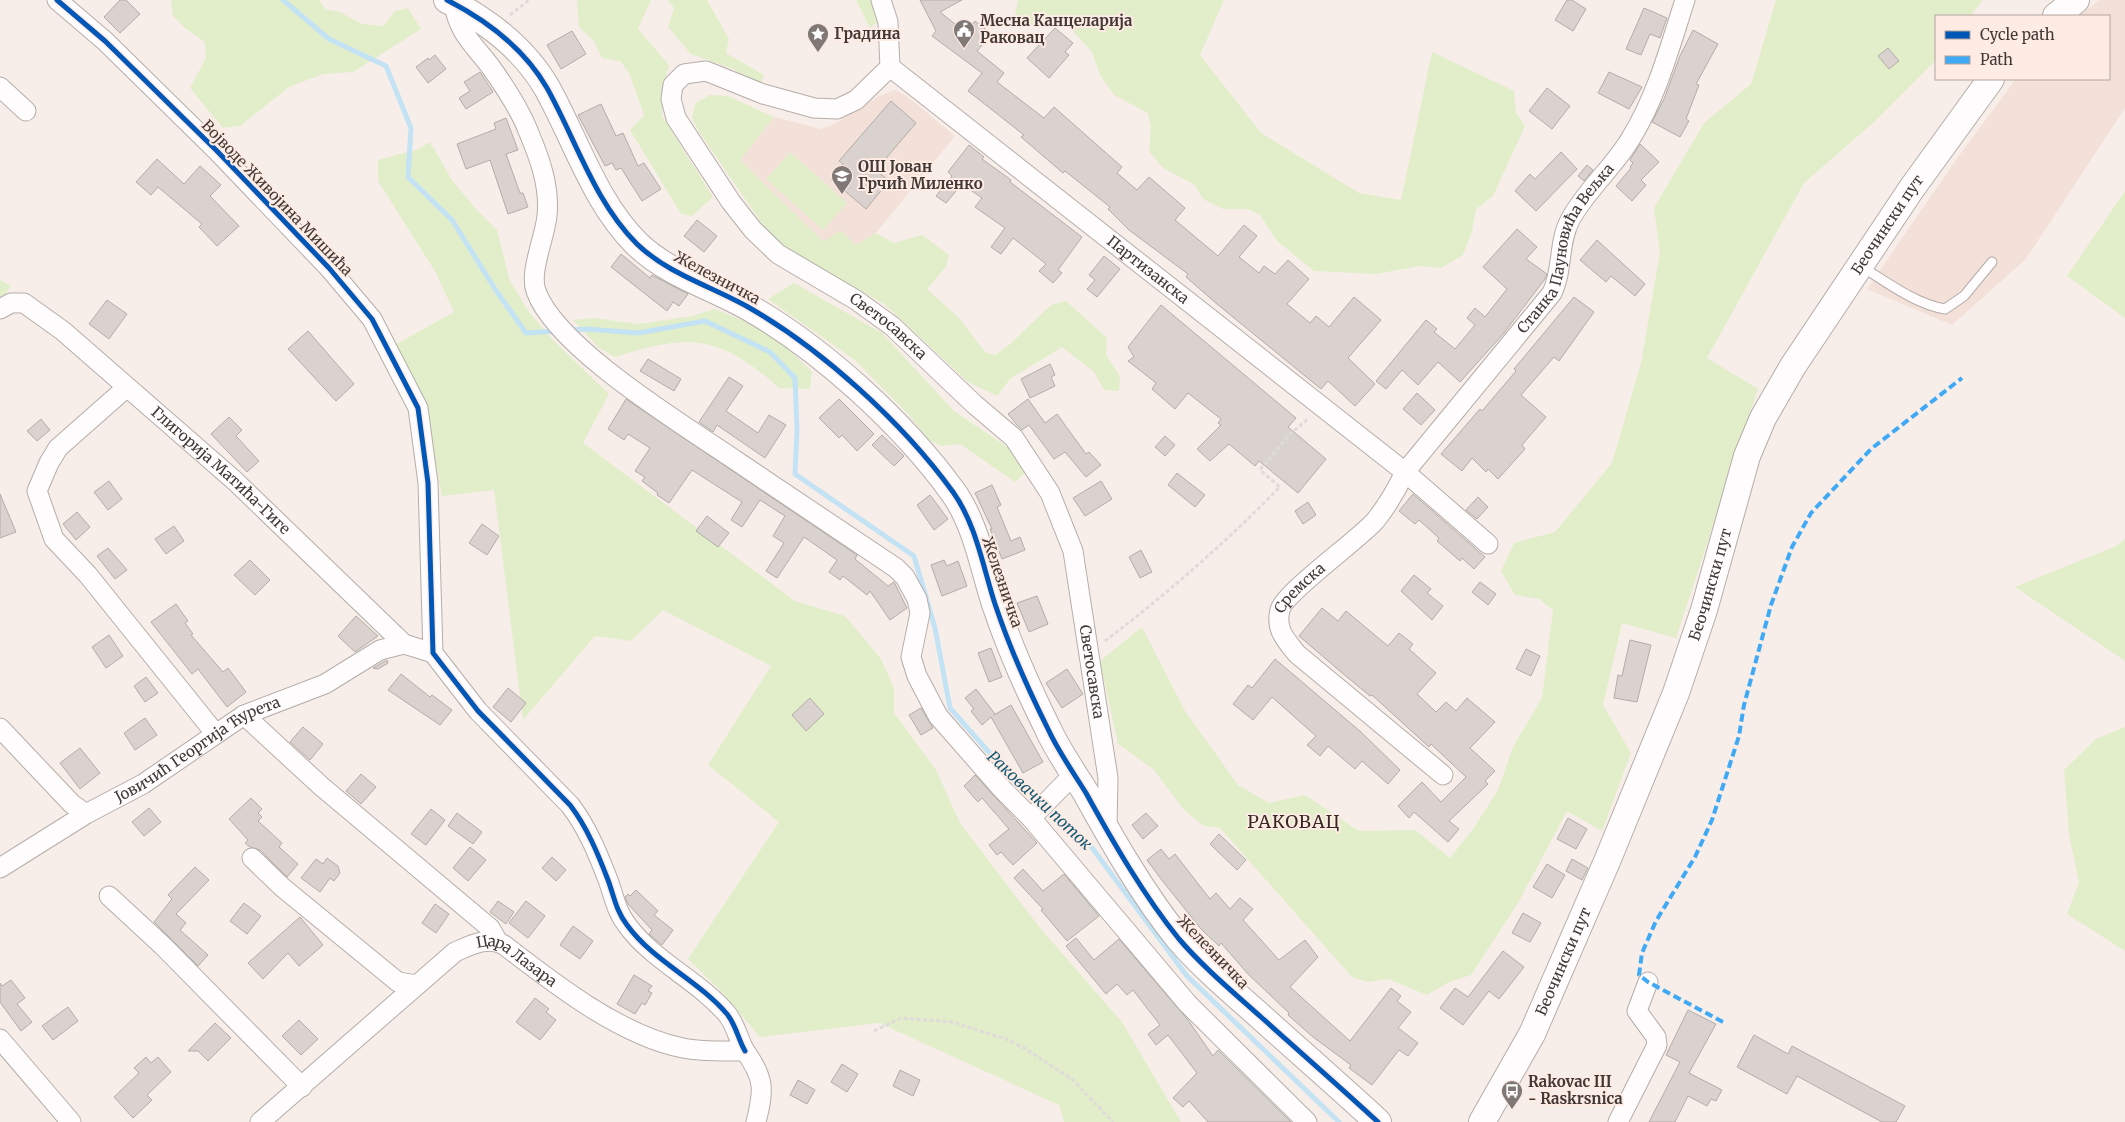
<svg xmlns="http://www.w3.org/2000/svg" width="2125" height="1122" font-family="Merriweather,serif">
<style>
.built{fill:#f3e0d8}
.green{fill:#e1eec9}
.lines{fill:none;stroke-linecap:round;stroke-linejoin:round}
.stream{stroke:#c3e2f4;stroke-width:5}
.building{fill:#dad2ce;stroke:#b3aca8}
.lane-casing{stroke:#b5ada9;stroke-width:11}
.street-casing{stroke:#b5ada9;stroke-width:21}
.secondary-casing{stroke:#b5ada9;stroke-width:28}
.path{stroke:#dedbda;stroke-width:3;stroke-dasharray:4 2.5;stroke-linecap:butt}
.lane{stroke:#fefcfc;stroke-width:9}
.street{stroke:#fefcfc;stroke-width:19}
.secondary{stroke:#fefcfc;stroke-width:26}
.quiet{stroke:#3fa9f5;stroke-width:4;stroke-dasharray:8 4;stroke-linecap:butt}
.cycleway-casing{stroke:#feebe3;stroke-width:8}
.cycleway{stroke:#0057b8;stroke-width:5}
.labels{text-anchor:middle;stroke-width:4;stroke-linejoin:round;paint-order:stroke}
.poi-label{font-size:15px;font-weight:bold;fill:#403936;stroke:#feebe3;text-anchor:start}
.street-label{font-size:15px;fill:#403936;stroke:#feebe3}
.water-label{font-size:16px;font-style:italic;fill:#145a77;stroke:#feebe3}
.quarter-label{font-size:18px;letter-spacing:1px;fill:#362923;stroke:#feebe3}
</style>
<rect width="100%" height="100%" fill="#f8eee9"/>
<!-- built -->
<path class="built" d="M2100,0H2125V108L2026,259L1952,325L1867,289L1958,157L2016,79H2109V16H2078Z
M895,90L908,97L955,136L876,233L856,245L824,242L739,160L774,117L821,129L836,123L879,96Z"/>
<!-- green -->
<path class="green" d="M171,0H319L325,9L340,12L362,24L383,26L395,11L408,8L421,29L353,72L323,74L289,87L240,126L223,128L190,88L206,58L205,42L184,27L173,16Z
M577,0H651L638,29L669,65L664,83L662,116L713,197L692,216L681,214L630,130L644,115L629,73L620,61L602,58L594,41L579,27Z
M668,0H707L729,39L726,53L764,75L760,85L733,69L691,54L668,27L674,8Z
M856,0H873L879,21L870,28Z
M1018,0H1224L1200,55L1261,133L1359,193L1401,200L1432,52L1514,91L1516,113L1525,126L1493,196L1476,209L1472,231L1463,255L1441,268L1420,266L1376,274L1314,271L1277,241L1260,215L1248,209H1223L1203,199L1195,185L1163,168L1149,151L1151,128L1148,113L1114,95L1100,75L1092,52L1068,26L1052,22L1038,28L1015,15Z
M1776,0H1983L1970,16H1936V59L1934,62L1873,123L1804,183L1707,358L1758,389L1676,638L1622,623L1603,705L1631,753L1602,831L1567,811L1518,903L1471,975L1449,982L1427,995L1388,979L1368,982L1352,977L1220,828L1204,826L1184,810L1153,769L1118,744L1100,661L1142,627L1185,711L1238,785L1269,803L1305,795L1359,831L1415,830L1450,858L1473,829L1498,790L1513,747L1542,698L1553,610L1539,599L1515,595L1501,571L1514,543L1555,532L1612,463L1641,363L1660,252L1654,208L1704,123L1751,84Z
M709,95L728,96L774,117L740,160L824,242L840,230L856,245L876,233L894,243L922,235L949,255L946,267L927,289L959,318L985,352L995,355L1008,346L1051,305L1066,301L1107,338L1106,355L1120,376L1119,391L1104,390L1094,372L1062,347L1010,379L997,396L968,382L884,304L784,247L763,225L699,132L692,118L695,104Z
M430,142L452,180L475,208L497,230L510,281L529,312L553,340L609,394L583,443L795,601L845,616L881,659L894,688V713L936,770L960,823L1040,928L1122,1022L1181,1122H1064L1059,1105L879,1023L760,1037L720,990L688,959L779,822L708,765L771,666L663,610L631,641L595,636L523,720L494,490L442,496L424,401L393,346L454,312L436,273L378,181V160L419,149Z
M790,152L847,203L823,230L766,179Z
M2125,191V318L2067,276Z
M0,280L11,286L0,302Z
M794,283L882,333L954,411L1019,455L1026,472L1015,482L960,444L941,446L929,440L908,414L855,360L768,299Z
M715,309C752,322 785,343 812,372L810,389L779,388C720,335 689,333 615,357L599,348L573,320L593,318L639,324L692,316Z
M2125,539V661L2015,587L2116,546Z
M2125,727V951L2067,914L2079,882L2069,835L2064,770L2096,739Z"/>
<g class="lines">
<!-- stream -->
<path class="stream" d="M283,0L329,39L386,66L411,128L408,177L452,220L495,289L526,333L557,331
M570,330L587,329L638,333L705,321L770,352L795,378L797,431L795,474L914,556L935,628L950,708L1009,775L1040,802
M1047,808L1090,845L1187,976L1339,1122"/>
</g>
<!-- building -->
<path class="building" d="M120,0H126L140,14L120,33L104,17Z
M920,0H962L940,12L966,33L975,21L992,34L977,51L1004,73L997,82L1044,118L1054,107L1122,167L1117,173L1137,190L1149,177L1185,208L1175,220L1218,256L1244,225L1257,236L1239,257L1259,273L1264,266L1275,274L1288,260L1309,279L1287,304L1310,323L1316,316L1329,327L1354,297L1381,320L1348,358L1375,384L1355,406L1328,381L1321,389L1217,304L1186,277L1188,274L1129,230L1108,209L1110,207L1065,171L1063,173L1021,137L1024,135L968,91L982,73L932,36L936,31Z
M1567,0H1572L1586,9L1573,31L1555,20Z
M1644,8L1667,18L1660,38L1650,34L1641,55L1626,49Z
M1055,28L1073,43L1065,52L1069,55L1049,78L1027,58Z
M1693,30L1718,44L1696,84L1699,85L1686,119L1689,121L1680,137L1652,122L1664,99L1680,56Z
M572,31L586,54L561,69L547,45Z
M1888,48L1899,61L1889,69L1878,56Z
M435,55L446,69L428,83L416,67L428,58L429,60Z
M480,72L493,92L466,109L459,98L470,91L464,82Z
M1609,72L1642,87L1629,109L1598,93Z
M1547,88L1570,106L1552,129L1529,111Z
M891,101L916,123L876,170L889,181L866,209L831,179L843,164L839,161Z
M601,104L616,136L623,133L638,166L644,163L661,189L642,201L621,168L616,170L612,163L605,166L578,115Z
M506,118L518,150L506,154L520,193H523L528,207L508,214L490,160L466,169L457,144L496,129L494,123Z
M1640,144L1659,162L1641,180L1646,185L1632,201L1616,186L1631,168L1630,167L1633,163L1630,160Z
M969,145L984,157L982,159L1011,180L1010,182L1082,237L1058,270L1062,273L1053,283L1039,271L1046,264L1013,238L1001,254L991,247L1005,228L975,207L982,198L962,184L946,203L936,196L952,176L948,172Z
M1561,152L1577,169L1536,211L1515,191L1530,174L1535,179Z
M157,159L184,184L200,166L221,185L210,196L239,226L217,246L199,227L202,224L158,187L151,195L136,182Z
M1587,165L1593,170L1584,181L1578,176Z
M697,220L717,236L704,252L684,236Z
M1517,229L1537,247L1526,259L1547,274L1545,279L1504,333L1460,382L1438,362L1418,385L1402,370L1386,389L1376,381L1426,320L1437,329L1434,332L1455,349L1475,325L1467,318L1475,308L1485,317L1507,289L1483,267Z
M1597,240L1645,284L1635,296L1611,276L1606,282L1580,260Z
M621,254L650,278L652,275L688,294L679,306L673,302L667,311L611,267Z
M1104,256L1120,269L1097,297L1087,289L1095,280L1089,275Z
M1574,297L1594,312L1559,361L1554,357L1521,395L1546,417L1522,445L1525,449L1498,479L1488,469L1486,472L1472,458L1462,471L1441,454L1480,409L1482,411L1516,371L1514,369Z
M107,300L127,314L109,339L89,324Z
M1161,305L1296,418L1288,427L1326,459L1298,493L1259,461L1255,466L1229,444L1210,461L1197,449L1221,425L1218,423L1221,419L1188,393L1175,409L1152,389L1156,383L1128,361L1134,357L1128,347Z
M308,331L354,384L336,401L288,349Z
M648,359L681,379L674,391L640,371Z
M1050,364L1055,375L1051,377L1055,386L1030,398L1021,379Z
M729,377L743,386L726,411L758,433L769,415L786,425L765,458L717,425L713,432L699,422Z
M1417,393L1435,410L1421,425L1403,409Z
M626,399L857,555L855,559L888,586L894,582L907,608L890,620L870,591L867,595L843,576L840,580L829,572L837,560L804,537L777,578L766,571L784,543L773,536L785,516L760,500L742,527L731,520L742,502L692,470L669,503L657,495L658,493L642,481L645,477L635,471L650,448L628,434L624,440L608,429Z
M839,399L874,434L857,451L842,435L839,438L819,418Z
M1028,399L1045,423L1057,414L1086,454L1089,452L1101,465L1086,477L1065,452L1054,459L1029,425L1022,430L1017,425L1008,414Z
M229,417L242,430L236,436L259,461L247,472L211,434Z
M41,419L50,430L37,441L27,431Z
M882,435L904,456L894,466L872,445Z
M1165,436L1175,445L1165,456L1155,447Z
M1177,473L1205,495L1195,507L1168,485Z
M109,481L122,499L108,510L94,492Z
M1101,481L1112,499L1085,516L1073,498Z
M992,485L1001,505L997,507L1011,541L1020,537L1025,550L1002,559L990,529H992L975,493Z
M0,494L16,532L0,538Z
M1413,494L1485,557L1474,569L1462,558L1460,561L1437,541L1439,538L1419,520L1415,524L1399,511Z
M930,495L948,519L934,530L917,505Z
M1478,497L1488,507L1477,519L1466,510Z
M1308,502L1316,515L1303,524L1295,511Z
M77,512L90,527L76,540L63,524Z
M707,516L729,533L718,547L696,531Z
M482,524L499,536L487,555L469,543Z
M174,526L184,541L166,554L155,539Z
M108,548L127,570L115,579L97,556Z
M1141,550L1152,572L1140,578L1129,557Z
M250,560L270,580L255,595L234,575Z
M944,560L947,566L958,561L967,586L942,596L931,565Z
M1414,575L1431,589L1427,593L1443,606L1432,620L1401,591Z
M1480,582L1496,594L1488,605L1472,592Z
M1037,596L1048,624L1029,632L1017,603Z
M176,604L188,621L185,623L193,634L191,635L223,672L228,668L246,692L227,707L198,669L192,674L151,622Z
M1322,608L1338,621L1346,611L1388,646L1399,633L1413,644L1409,649L1436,673L1417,694L1436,712L1446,702L1456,711L1467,698L1495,722L1470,748L1495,771L1485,781L1488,784L1449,821L1459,829L1448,842L1414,812L1409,818L1398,806L1422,782L1441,802L1466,777L1431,744L1429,747L1372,695L1370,696L1341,672L1299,636Z
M356,616L378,636L355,652L338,636Z
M109,635L123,656L106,668L92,647Z
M1630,640L1651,645L1637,702L1614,698L1618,675L1622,676Z
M991,648L1002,677L989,682L978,653Z
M1526,649L1540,656L1531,676L1516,669Z
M1275,659L1361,732L1400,770L1388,784L1362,761L1355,769L1328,746L1320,756L1307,745L1316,736L1272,697L1253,720L1233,704L1248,685L1252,688Z
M387,660L388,663L378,669L373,668Z
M1067,669L1083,694L1062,708L1046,683Z
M401,674L430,697L432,695L452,710L440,725L388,690Z
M146,677L158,693L145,702L134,686Z
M508,688L526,703L511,722L493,707Z
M976,689L995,714L994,715L1011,705L1043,762L1023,773L991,717L982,725L971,711L974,709L965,698Z
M810,698L824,714L806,731L792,715Z
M921,708L933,728L921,735L909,715Z
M145,718L157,735L135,750L124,733Z
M303,727L323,744L310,760L290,742Z
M80,748L100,773L80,789L60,763Z
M361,774L376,787L361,804L346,791Z
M975,775L1037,843L1013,865L1001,852L997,855L989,845L1009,829L982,798L978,802L964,786Z
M251,798L262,809L258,813L262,817L258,821L282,843L279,847L298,864L287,877L260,850L250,847L245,843L248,840L229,819Z
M149,808L161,822L144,836L132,822Z
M431,809L445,820L426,845L411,834Z
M457,813L482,832L473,844L448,826Z
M1146,813L1158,826L1143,839L1132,825Z
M1568,818L1587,829L1576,849L1557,839Z
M1219,834L1246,860L1237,870L1210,844Z
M470,847L486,860L468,881L453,868Z
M1161,849L1169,859L1175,854L1210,899L1216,893L1230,909L1240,898L1253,909L1243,920L1279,960L1305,940L1318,957L1290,987L1350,1041L1391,988L1401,996L1397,1001L1411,1012L1398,1028L1418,1043L1408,1056L1399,1050L1372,1085L1349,1068L1351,1065L1313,1037L1288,1015L1289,1013L1248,974L1221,943L1219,946L1201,929L1161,879L1147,860Z
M552,857L566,870L556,881L542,868Z
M327,858L338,866L340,873L334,881L330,878L320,892L301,878L316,859L323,864Z
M1572,859L1588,868L1582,880L1566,871Z
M1547,864L1565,875L1552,898L1533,887Z
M195,867L209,880L176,914L186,923L180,930L208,955L198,966L154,922L172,899L168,895Z
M1023,869L1043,891L1064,874L1099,916L1067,941L1041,910L1043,909L1014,878Z
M636,890L658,911L654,915L673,930L662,945L649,934L652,930L628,904L625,897L628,894L630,896Z
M498,901L514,912L506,924L490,912Z
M526,901L545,916L528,938L509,923Z
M244,903L261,916L247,934L230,921Z
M435,904L449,914L436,933L422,923Z
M1523,913L1541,923L1530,942L1512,933Z
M300,917L323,945L299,966L288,953L263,979L248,963Z
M573,926L593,941L580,959L560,945Z
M1076,938L1094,960L1119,939L1188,1020L1213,1056L1218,1050L1291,1122H1208L1189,1101L1183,1107L1173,1098L1197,1073L1168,1035L1156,1045L1148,1034L1160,1025L1133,990L1127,995L1117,984L1106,994L1066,946Z
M1503,951L1524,967L1499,999L1489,991L1463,1025L1440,1008L1455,988L1468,997Z
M634,975L652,986L648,991L652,993L645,1005L642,1003L635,1014L617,1004Z
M11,980L25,998L17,1004L32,1022L21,1031L0,1002V983L2,986Z
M535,998L549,1009L546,1012L556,1020L540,1040L516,1022Z
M68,1007L78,1021L53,1040L42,1026Z
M1688,1010L1716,1024L1689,1073L1722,1090L1716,1101L1711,1099L1707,1106L1688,1096L1675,1122H1649L1680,1062L1666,1055Z
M299,1020L318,1039L301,1055L282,1036Z
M215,1023L231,1038L208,1061L198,1051H188Z
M1754,1035L1788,1054L1792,1046L1905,1106L1896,1122H1882L1797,1076L1787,1094L1737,1067Z
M146,1057L151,1063L158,1057L171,1072L147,1095L152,1100L133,1118L114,1097L139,1073L134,1068Z
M842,1064L858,1074L847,1092L831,1082Z
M900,1070L920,1080L913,1096L893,1086Z
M798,1080L815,1090L807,1104L790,1095Z"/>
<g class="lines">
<!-- lane casing -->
<g class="lane-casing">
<path id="lane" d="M1862,267C1887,282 1915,304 1945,309L1964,296L1992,262"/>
</g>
<!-- street casing -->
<g class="street-casing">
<g id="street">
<path d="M57,0L105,41L217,151L329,268L372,319L418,408L428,483L433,653L478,711L570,805C587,827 598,854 608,880C614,896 616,911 627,925C653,961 698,980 727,1014C736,1025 738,1039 745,1051"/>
<path d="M881,0L888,22L890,67"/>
<path d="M454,3C457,31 474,45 490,66C503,84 521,112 529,133C540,159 550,187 547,216C545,237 529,272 536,291C556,348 684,425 735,460C789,496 843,532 896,568L905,577L917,599L920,613L911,657L917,676L938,716L1002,789L1031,818L1188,1004L1307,1122"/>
<path id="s1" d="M890,67L856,100L837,109L814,108L763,94L706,71L684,74L673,85L671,99L676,118L731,202L753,230L778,254L856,300L892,326L974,404L1014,438L1050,493L1073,551L1108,778L1107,830"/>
<path id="s2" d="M890,67L1405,472L1488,544"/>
<path d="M0,87L26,111"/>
<path id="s3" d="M0,309L11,303H24L63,331L235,481L404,644L433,653"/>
<path d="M126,388L58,448L49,463L37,491L54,539L88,575L215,733"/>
<path d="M244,715L321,786L490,928L498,942"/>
<path d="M0,728L72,804L86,814"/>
<path id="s4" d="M1443,775L1297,654C1286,640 1275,630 1280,610C1284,593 1357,541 1375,521C1387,506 1397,489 1405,472L1552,293C1563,271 1558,243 1570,220C1586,190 1614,167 1631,138C1657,96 1670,46 1685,0"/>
<path d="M1031,818L1074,774"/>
<path d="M252,858L282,887L393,978L398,982L417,985"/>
<path id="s5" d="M0,868L86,814L143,784L244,715L325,684L380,650L404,644"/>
<path d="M109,896L163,946L302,1087"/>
<path d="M0,1039L71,1122"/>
<path id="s6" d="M260,1122L455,952C471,945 488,936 504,945C553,983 621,1036 683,1048C703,1052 724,1051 745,1051C765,1079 764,1090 756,1122"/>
<path d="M1618,1122L1657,1045L1656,1037L1637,1011L1648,982"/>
</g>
</g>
<!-- secondary casing -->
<g class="secondary-casing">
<g id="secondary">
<path d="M447,0C488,21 524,48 547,88C576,140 594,201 637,244C668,274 711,286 748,307C822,349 903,423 953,492C976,524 983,567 995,604C1009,646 1028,689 1048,729C1058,751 1073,772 1086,793C1113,842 1144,896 1179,939C1203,967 1233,992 1261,1017C1300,1052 1339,1086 1378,1122"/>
<path d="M2056,16L2076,0"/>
<path id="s7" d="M1482,1122L1532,1034L1608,859L1676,693L1704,610L1747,456L1763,418L1793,366L1912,188L1991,79"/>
</g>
</g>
<!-- path -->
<path class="path" d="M510,15L529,0
M1105,641C1167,594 1225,543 1280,487L1260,470L1289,435L1309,418
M874,1031L901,1018L952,1022L1006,1039L1026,1049L1073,1080L1113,1122"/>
<!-- lane -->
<use href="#lane" class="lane"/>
<!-- street -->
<use href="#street" class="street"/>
<!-- secondary -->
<use href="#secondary" class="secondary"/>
<!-- quiet -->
<path class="quiet" d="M1723,1022L1648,982L1639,975L1642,953L1656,921L1695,857L1712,820L1739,736L1744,705L1771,605L1792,547L1811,513L1871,449L1962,378"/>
<!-- cycleway casing -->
<g class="cycleway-casing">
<path id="cycleway" d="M57,0L105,41L217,151L329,268L372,319L418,408L428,483L433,653L478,711L570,805C587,827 598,854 608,880C614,896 616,911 627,925C653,961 698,980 727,1014C736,1025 738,1039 745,1051
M447,0C488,21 524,48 547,88C576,140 594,201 637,244C668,274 711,286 748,307C822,349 903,423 953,492C976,524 983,567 995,604C1009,646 1028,689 1048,729C1058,751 1073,772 1086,793C1113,842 1144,896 1179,939C1203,967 1233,992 1261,1017C1300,1052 1339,1086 1378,1122"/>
</g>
<!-- cycleway -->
<use href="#cycleway" class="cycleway"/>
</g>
<!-- icons -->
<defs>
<g id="civic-pin" transform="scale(1.125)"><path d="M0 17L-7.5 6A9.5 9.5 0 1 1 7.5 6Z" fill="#807875" stroke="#feebe3"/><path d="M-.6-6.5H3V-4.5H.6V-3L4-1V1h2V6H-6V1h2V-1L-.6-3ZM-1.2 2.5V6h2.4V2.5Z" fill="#fff"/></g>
<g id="sight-pin" transform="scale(1.125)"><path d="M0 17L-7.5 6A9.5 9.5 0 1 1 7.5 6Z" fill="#807875" stroke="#feebe3"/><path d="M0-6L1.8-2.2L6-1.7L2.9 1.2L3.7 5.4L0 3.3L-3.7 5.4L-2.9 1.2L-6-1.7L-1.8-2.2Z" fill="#fff"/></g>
<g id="school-pin" transform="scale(1.125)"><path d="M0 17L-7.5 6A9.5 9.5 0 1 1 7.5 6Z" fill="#807875" stroke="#feebe3"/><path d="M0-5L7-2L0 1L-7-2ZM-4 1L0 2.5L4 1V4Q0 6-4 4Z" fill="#fff"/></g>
<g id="bus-pin" transform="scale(1.125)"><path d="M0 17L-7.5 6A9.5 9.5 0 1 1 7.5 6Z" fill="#807875" stroke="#feebe3"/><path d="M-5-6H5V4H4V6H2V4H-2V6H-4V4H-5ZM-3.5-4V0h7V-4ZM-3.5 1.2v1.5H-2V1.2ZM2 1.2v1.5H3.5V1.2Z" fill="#fff"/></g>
</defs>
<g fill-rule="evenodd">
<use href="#civic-pin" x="964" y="30"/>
<use href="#sight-pin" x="818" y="34"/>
<use href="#school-pin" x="842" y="176"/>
<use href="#bus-pin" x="1512" y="1091"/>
</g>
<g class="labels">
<!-- poi labels -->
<g class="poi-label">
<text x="980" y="26">Месна Канцеларија<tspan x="980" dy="17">Раковац</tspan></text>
<text x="834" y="39">Градина</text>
<text x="858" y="172">ОШ Јован<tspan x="858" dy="17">Грчић Миленко</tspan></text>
<text x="1528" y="1087">Rakovac III<tspan x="1528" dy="17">- Raskrsnica</tspan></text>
</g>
<!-- street labels -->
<g class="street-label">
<text transform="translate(277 198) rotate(46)" y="5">Војводе Живојина Мишића</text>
<text dy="5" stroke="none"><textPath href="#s7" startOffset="990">Беочински пут</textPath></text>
<text dy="5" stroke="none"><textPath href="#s4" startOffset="706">Станка Пауновића Вељка</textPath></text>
<text dy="5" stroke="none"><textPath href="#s2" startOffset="328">Партизанска</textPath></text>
<text transform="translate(717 278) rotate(28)" y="5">Железничка</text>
<text dy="5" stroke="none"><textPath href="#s1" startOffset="580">Светосавска</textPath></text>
<text dy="5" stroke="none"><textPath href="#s3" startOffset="284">Глигорија Матића-Гиге</textPath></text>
<text transform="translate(1002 582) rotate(71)" y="5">Железничка</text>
<text dy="5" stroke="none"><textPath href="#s7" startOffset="585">Беочински пут</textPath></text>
<text dy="5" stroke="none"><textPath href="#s4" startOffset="269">Сремска</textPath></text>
<text dy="5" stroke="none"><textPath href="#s1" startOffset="999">Светосавска</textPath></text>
<text dy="5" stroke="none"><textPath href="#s5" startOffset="231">Јовичић Георгија Ћурета</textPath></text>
<text transform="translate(1213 952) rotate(46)" y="5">Железничка</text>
<text dy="5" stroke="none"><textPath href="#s7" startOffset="180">Беочински пут</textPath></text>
<text dy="5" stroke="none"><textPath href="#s6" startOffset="328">Цара Лазара</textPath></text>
</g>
<!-- water labels -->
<g class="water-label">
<text transform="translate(1040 800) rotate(43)" y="6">Раковачки поток</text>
</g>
<!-- quarter labels -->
<g class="quarter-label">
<text x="1294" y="828">РАКОВАЦ</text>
</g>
</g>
<!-- legend -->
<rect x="1935" y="15" width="175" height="65" fill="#feebe3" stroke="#b2a49e"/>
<rect x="1945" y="31" width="25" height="8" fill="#0057b8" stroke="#b2a49e"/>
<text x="1980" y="40" font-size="15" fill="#403936">Cycle path</text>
<rect x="1945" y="56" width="25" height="8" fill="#3fa9f5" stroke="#b2a49e"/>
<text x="1980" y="65" font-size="15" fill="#403936">Path</text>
</svg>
